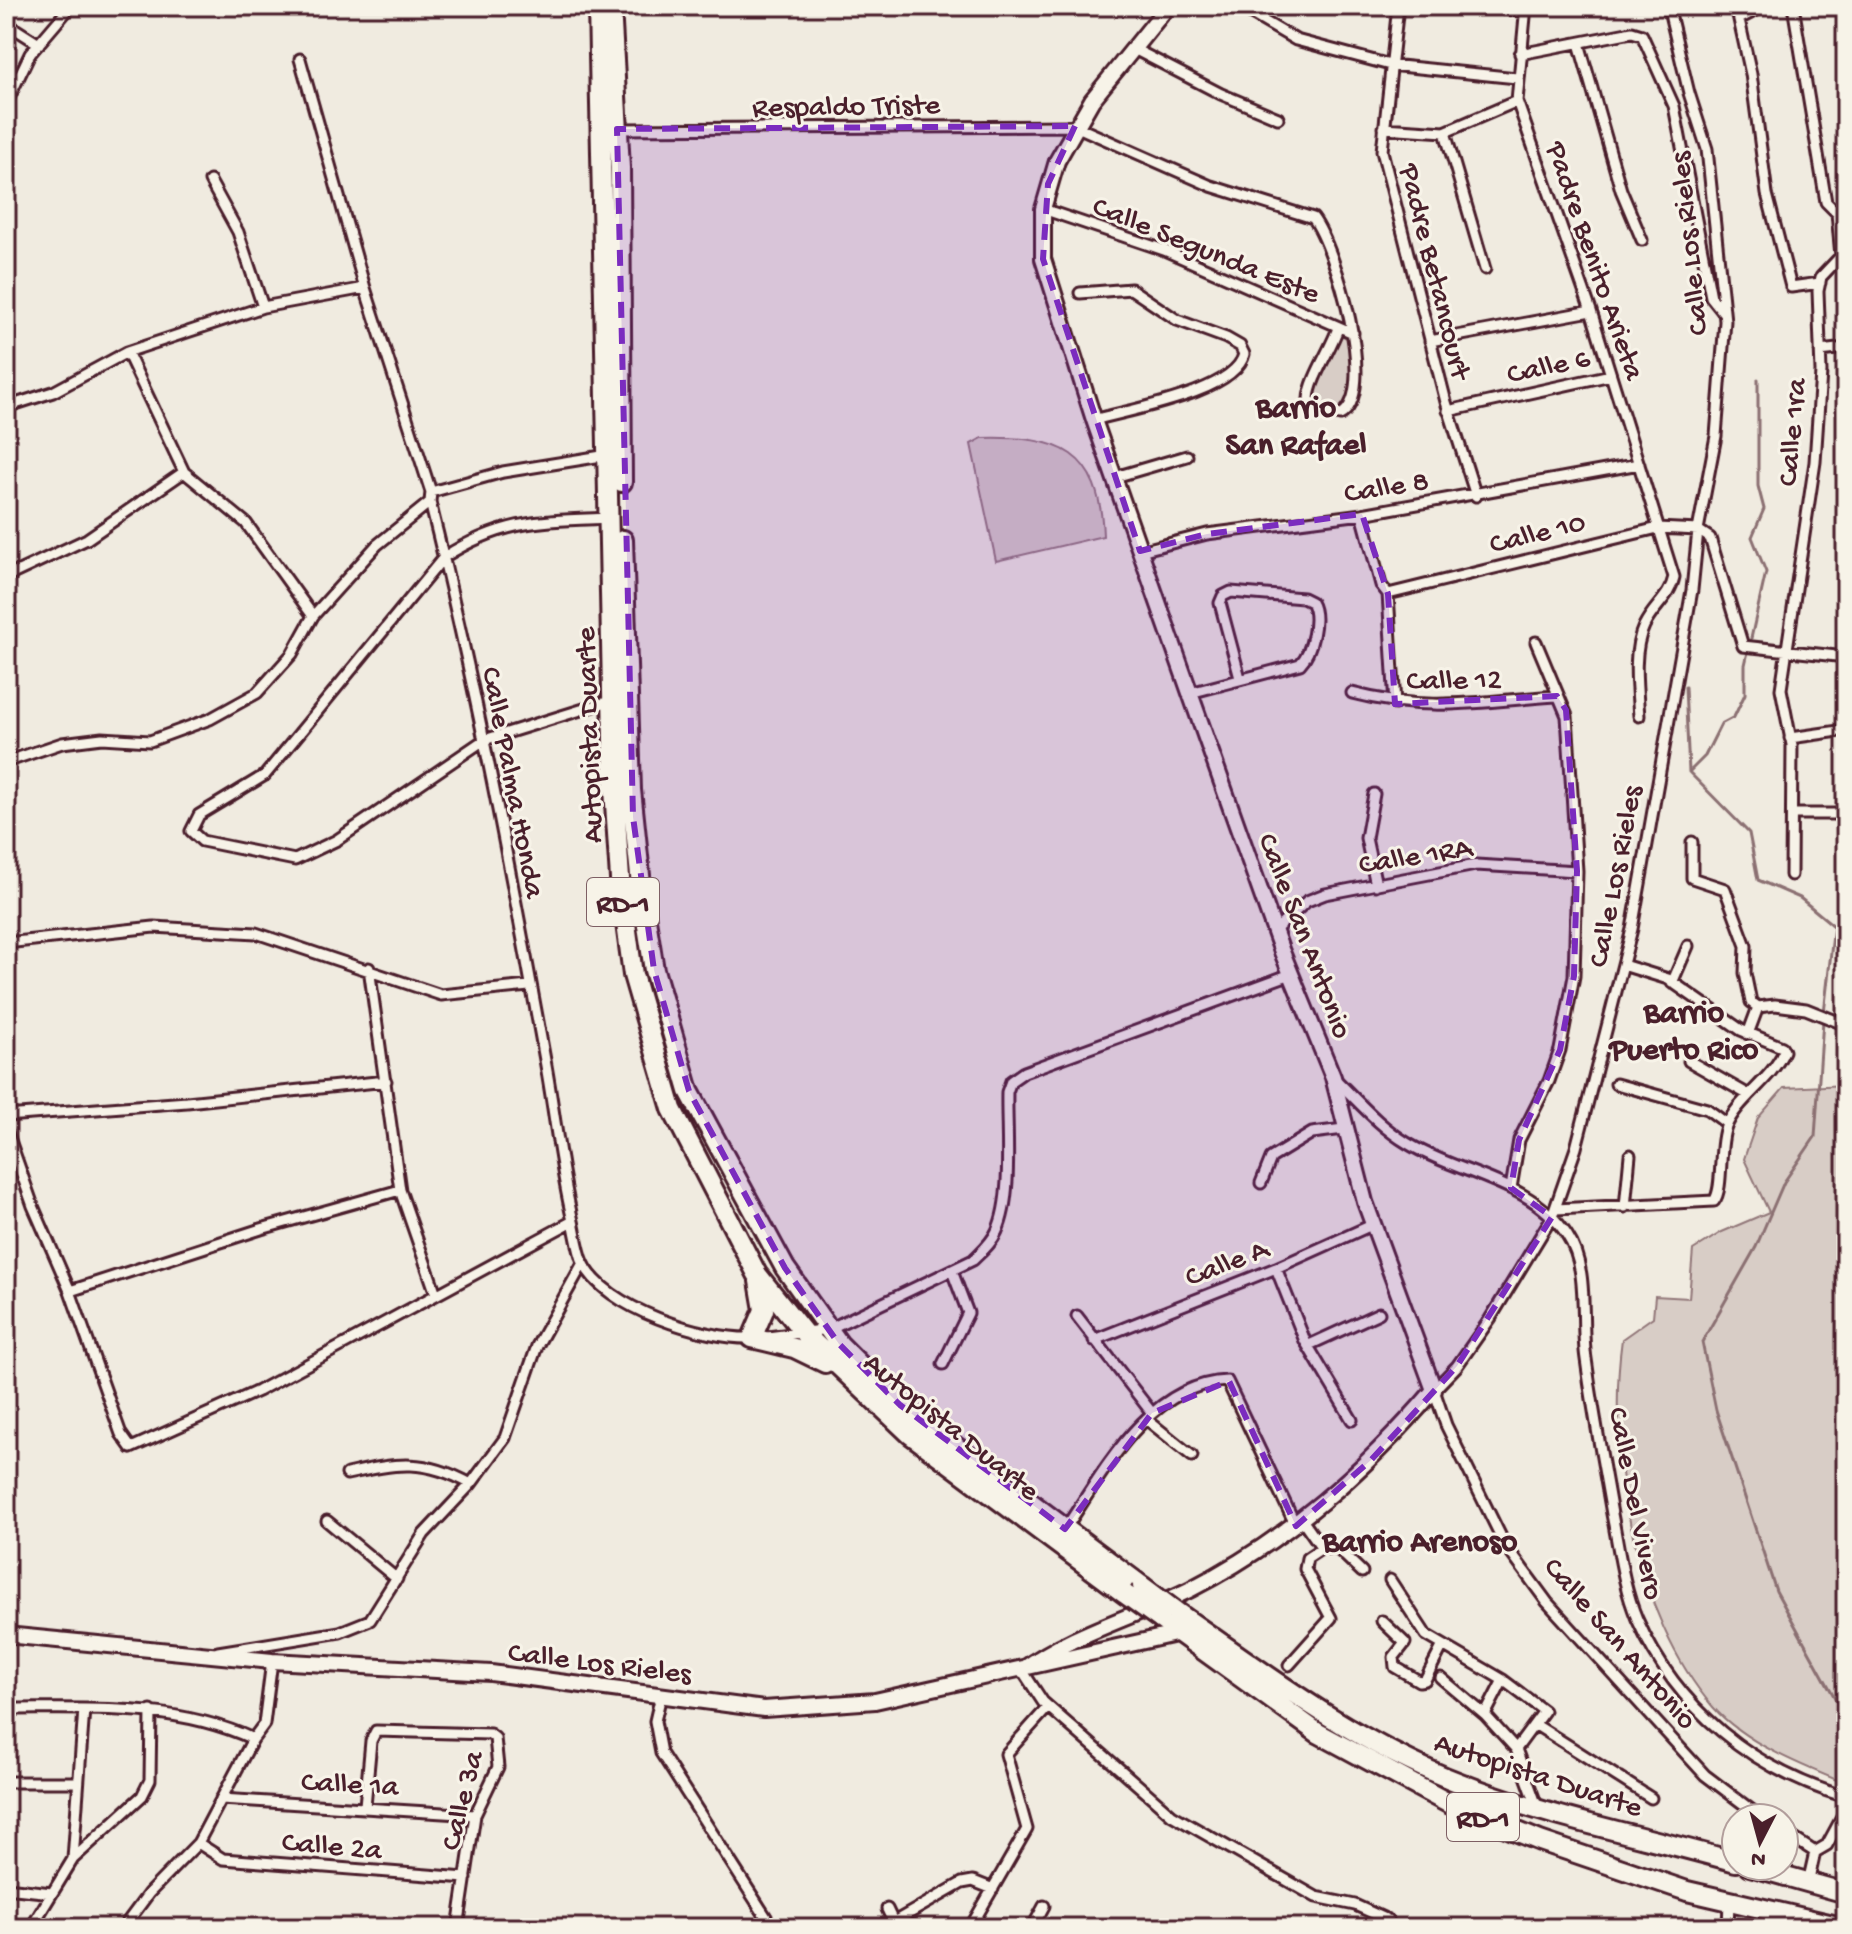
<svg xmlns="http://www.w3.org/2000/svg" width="1852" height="1934" font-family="'Gochi Hand',sans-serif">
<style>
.green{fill:#d8cdc6;stroke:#917678;stroke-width:2}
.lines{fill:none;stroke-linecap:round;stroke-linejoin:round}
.stream{stroke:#8b6f72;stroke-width:3}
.street-casing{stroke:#4a1f2b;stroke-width:15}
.secondary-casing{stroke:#4a1f2b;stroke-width:20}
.highway-casing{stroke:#4a1f2b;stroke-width:24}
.street{stroke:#f7f3e8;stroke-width:9}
.secondary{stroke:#f7f3e8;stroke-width:14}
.highway{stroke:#f7f3e8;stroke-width:18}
.highway-bridge-casing{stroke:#4a1f2b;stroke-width:24;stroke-linecap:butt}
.highway-bridge{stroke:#f7f3e8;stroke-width:18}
.marked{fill:#7b2cbf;fill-opacity:0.2;stroke:#7b2cbf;stroke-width:6;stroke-dasharray:16 10;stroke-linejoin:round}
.labels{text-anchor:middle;stroke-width:6;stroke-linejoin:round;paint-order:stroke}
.shield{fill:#f7f3e8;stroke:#7e5f64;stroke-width:2}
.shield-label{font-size:28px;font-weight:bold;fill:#4a1f2b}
.street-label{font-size:30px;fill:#4a1f2b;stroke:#f7f3e8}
.neighbourhood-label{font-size:32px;font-weight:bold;fill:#4a1f2b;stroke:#f7f3e8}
</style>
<rect width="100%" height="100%" fill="#f0ebe0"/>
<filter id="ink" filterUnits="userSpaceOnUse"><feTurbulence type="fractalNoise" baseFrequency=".0125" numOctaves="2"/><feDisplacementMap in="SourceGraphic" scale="16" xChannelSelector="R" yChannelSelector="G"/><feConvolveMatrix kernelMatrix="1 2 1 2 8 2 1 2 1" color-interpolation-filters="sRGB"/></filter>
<g filter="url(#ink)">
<!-- green -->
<path class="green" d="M1341,335L1349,339C1357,363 1354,388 1342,409L1316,405L1312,391Z
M982,438C1060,436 1100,450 1103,536L996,561L971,444Z
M1846,1085V1780L1844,1783C1800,1765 1745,1743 1713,1707C1635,1617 1606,1455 1622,1339L1653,1317L1655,1296L1689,1298L1693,1250L1722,1232L1769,1212L1744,1159L1758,1118L1784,1088Z"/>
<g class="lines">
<!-- stream -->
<path class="stream" d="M1685,687L1689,772L1749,833L1758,880L1800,898L1834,926L1824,1013
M1689,772L1705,756L1721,724L1734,717L1745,694V665L1766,572L1752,537L1764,509L1758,486V379
M1823,1020L1815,1137L1784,1182L1756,1247L1702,1342L1716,1410L1776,1591L1846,1718"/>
<!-- street casing -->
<g class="street-casing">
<path id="street" d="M1238,6L1296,40L1390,65L1517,78
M1398,6L1382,151L1446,402L1476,496
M1489,6L1525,12
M1526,6L1517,101L1591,311L1674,577C1670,597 1653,607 1644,626C1632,651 1637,689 1639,716
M1668,6L1689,93L1707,149L1725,321L1716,436L1698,530L1692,590L1632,929L1576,1148L1552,1217L1490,1319L1457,1366L1434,1390L1446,1425L1505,1545L1547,1602L1705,1775L1762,1818
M1736,6L1751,74L1767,194L1791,287L1820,283
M1739,19L1764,6
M6,23L39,44
M1579,43L1621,190L1642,240
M1136,50L1221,94L1278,118
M1520,54L1632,32L1642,35L1674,106L1711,297L1723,312
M300,59L365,288L431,492L430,502C476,686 511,873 545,1060C555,1114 560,1168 573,1221C576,1234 578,1250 583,1262C604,1309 706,1340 753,1338
M6,104L30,54L71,6
M1384,128L1445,132
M617,129L1075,126L1211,186L1313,218C1335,247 1380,394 1340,415L1318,410L1309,399C1310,379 1331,349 1338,328
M210,181L238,232L263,307
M1043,209L1164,250L1353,333
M1485,269L1445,132L1517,101
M1080,293L1131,289L1177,320L1226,338L1240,346L1244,354C1236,392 1128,410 1094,420
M1430,341L1591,311
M1820,351L1846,348
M127,352L184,472L246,523L313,616
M6,407L53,392L127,352L263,307L365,288
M1448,411L1611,375
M1115,477L1187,456
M431,492L503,472L608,455
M1362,514L1381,585L1388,594L1395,704
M611,518C542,521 504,519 444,557L265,775L199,815L191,831L202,841L295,860L337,840L484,740L613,700
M1140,551L1207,534L1362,514L1639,464
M6,577L87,539L184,472
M1388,594L1658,528L1698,530L1710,538L1743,646L1846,657
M1842,656L1846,640
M1190,693L1300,664C1312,652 1320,617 1311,602L1303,598L1231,592L1223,596L1220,603L1240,678
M1352,693C1428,713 1481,701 1557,696
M1790,738L1846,730
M6,762L62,743L102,738L150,741L210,719L257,693L292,654L313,616L377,545L430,502
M1374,794L1366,838L1376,885
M1793,814H1846
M1692,842V878L1725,889L1746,946L1745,973L1751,1002L1758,1007
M1791,875L1792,745L1781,689L1815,462L1821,372L1818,291L1821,277L1841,256L1837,213L1826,202L1793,6
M1274,931L1307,901L1325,894L1476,865L1577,871
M6,943L154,927L256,933L441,995L529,986
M369,968L400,1190L436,1294
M1672,983L1688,946
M1758,1007L1775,1005L1806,1009L1846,1025
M1748,1034L1758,1007
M1689,1061L1749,1095
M1335,1079C1358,1101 1379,1126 1407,1143C1459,1175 1531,1180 1567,1235C1590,1269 1580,1320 1586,1359C1593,1411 1603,1462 1612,1514C1619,1549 1623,1586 1637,1619C1677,1709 1753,1770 1846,1797
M1616,1084L1707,1109L1726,1123
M6,1116L187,1102L386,1081
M6,1129L33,1206L70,1291L121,1434L131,1448L258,1391L573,1221
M1261,1183L1271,1158L1312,1133L1344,1129
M1511,1188L1519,1140L1549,1081L1560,1050L1574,976L1577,871L1567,716L1536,642
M1625,1207L1630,1155
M1556,1209L1714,1201C1724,1189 1718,1146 1726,1127C1737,1099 1771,1081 1784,1051L1782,1047L1741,1030L1668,979L1623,965
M1276,1268L1305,1341L1352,1420
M70,1291L261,1229L400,1190
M1077,1316L1152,1413
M768,1337L829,1329L973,1260C982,1251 992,1243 997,1231C1013,1196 1006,1131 1007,1092L1011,1081L1024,1072L1291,974
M1094,1340L1276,1268L1374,1224
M1309,1345L1379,1313
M943,1364L968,1313L952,1271
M1146,1419L1192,1456
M347,1474C398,1463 424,1458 471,1484
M327,1521L397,1579
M1065,1529C1103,1473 1148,1384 1227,1381L1296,1526
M1322,1548L1338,1549L1362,1572
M1390,1580L1426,1635L1503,1680L1544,1711L1516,1749L1538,1809
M1382,1621L1405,1643L1394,1657L1395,1667L1419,1681L1425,1680L1443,1645
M218,1652L340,1632L370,1620L424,1534L471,1484L505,1438L537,1346L583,1263
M1289,1665L1331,1618L1305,1569L1307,1558L1322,1548L1303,1521
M1022,1670L1043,1702L1172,1815L1316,1897L1355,1905L1388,1920L1389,1928
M1441,1678L1485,1715L1516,1749
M661,1695L655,1721L661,1753L773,1928
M6,1709C89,1709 175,1703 253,1739
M1485,1715L1503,1680
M1536,1725L1651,1798
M6,1782H78
M221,1799L475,1815
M365,1806L371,1741L376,1731L490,1734L495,1738L498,1767L475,1815L458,1928
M1784,1832L1815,1852
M198,1843L223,1859L466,1878
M73,1859L84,1709
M1808,1883L1815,1852L1827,1845L1846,1810
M6,1888L52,1893
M887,1909L896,1928
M894,1922L962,1883L973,1881L993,1889
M31,1928L73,1859L142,1796L150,1780L151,1711
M123,1928L149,1893L198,1843L253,1739L264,1724L272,1661
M970,1928L1027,1829L1006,1754L1048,1707
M1032,1928L1044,1906
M1457,1928H1476
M1728,1928L1729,1901"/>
</g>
<!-- secondary casing -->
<g class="secondary-casing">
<path id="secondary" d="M6,1635L272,1661L491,1673L764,1709L875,1701L1180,1633
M1022,1670C1073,1633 1135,1617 1191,1589C1287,1540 1364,1472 1434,1390L1365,1202L1333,1077L1282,952L1190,693L1094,420L1043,259V209L1057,161L1092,100L1168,6"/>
</g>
<!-- highway casing -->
<g class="highway-casing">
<path id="highway" d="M598,6L614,788L620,879L633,975L672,1109L757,1274L804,1333L910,1434L1125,1594
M611,6L620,168L622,482
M623,540L631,790L642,894L654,970L689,1091L785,1268L839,1344L900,1405L1142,1586
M759,1281L764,1310L752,1338L794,1348L825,1363
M1174,1610C1265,1674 1356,1743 1460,1783C1549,1818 1644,1836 1736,1862
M1160,1619L1318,1733L1450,1804L1540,1841L1687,1891L1846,1928
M1750,1866L1846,1893"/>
</g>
<!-- street -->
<use href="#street" class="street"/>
<!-- secondary -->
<use href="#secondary" class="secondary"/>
<!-- highway -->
<use href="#highway" class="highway"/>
<!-- highway-bridge casing -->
<g class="highway-bridge-casing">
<path id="highway-bridge" d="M1142,1586L1174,1610
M1125,1594L1160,1619"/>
</g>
<!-- highway-bridge -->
<use href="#highway-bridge" class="highway-bridge"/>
</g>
</g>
<!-- marked area -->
<path class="marked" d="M1075,126L1048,184L1043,259L1140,551L1207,534L1362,514L1388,594L1395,704L1557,696L1566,710L1577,871L1574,976L1560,1050L1519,1140L1511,1188L1552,1217L1457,1366L1371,1460L1296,1526L1229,1381L1152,1413L1065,1529L900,1405L839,1344L785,1268L689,1091L654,970L633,817L617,129Z"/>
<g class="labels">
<!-- shield labels -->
<g class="shield">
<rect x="587" y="878" width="72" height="48" rx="6"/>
<rect x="1447" y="1793" width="72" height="48" rx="6"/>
</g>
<g class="shield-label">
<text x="623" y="912">RD-1</text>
<text x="1483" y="1827">RD-1</text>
</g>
<!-- street labels -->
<g class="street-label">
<text transform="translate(846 104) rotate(-1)" y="10">Respaldo Triste</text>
<text transform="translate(1687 244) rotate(-96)" y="10">Calle Los Rieles</text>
<text transform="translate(1207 248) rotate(22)" y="10">Calle Segunda Este</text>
<text transform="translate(1597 260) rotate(71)" y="10">Padre Benito Arieta</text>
<text transform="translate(1437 271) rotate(76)" y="10">Padre Betancourt</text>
<text transform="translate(1548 364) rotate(-12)" y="10">Calle 6</text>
<text transform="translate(1790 432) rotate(-85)" y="10">Calle 1ra</text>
<text transform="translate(1386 485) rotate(-9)" y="10">Calle 8</text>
<text transform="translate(1537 531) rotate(-14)" y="10">Calle 10</text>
<text transform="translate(1454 678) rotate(-1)" y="10">Calle 12</text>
<text transform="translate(587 735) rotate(-92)" y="10">Autopista Duarte</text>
<text transform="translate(515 782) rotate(79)" y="10">Calle Palma Honda</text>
<text transform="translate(1415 854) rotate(-9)" y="10">Calle 1RA</text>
<text transform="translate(1613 876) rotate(-79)" y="10">Calle Los Rieles</text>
<text transform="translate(1307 935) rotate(69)" y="10">Calle San Antonio</text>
<text transform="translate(1226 1261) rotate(-21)" y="10">Calle A</text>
<text transform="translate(953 1425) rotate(39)" y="10">Autopista Duarte</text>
<text transform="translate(1638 1503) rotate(79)" y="10">Calle Del Vivero</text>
<text transform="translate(1622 1642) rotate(49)" y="10">Calle San Antonio</text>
<text transform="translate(600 1661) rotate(7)" y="10">Calle Los Rieles</text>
<text transform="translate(1539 1773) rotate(18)" y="10">Autopista Duarte</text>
<text transform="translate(350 1782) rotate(3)" y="10">Calle 1a</text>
<text transform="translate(460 1800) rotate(-76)" y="10">Calle 3a</text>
<text transform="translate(332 1844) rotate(5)" y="10">Calle 2a</text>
</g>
<!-- neighbourhood labels -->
<g class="neighbourhood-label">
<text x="1296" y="416">Barrio<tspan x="1296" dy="37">San Rafael</tspan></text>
<text x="1684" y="1021">Barrio<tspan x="1684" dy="37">Puerto Rico</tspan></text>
<text x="1420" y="1550">Barrio Arenoso</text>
</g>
</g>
<!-- margin -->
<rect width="1852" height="1934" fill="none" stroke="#f7f3e8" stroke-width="32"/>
<rect x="16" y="16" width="1820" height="1902" fill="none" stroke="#4a1f2b" stroke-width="3" filter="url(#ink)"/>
<!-- north arrow -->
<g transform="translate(1760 1842) rotate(186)"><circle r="38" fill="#f7f3e8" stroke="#b29e9c" stroke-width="2"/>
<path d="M0-6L14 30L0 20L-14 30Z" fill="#4a1f2b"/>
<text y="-12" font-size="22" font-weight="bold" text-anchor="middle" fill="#4a1f2b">N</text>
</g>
</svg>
